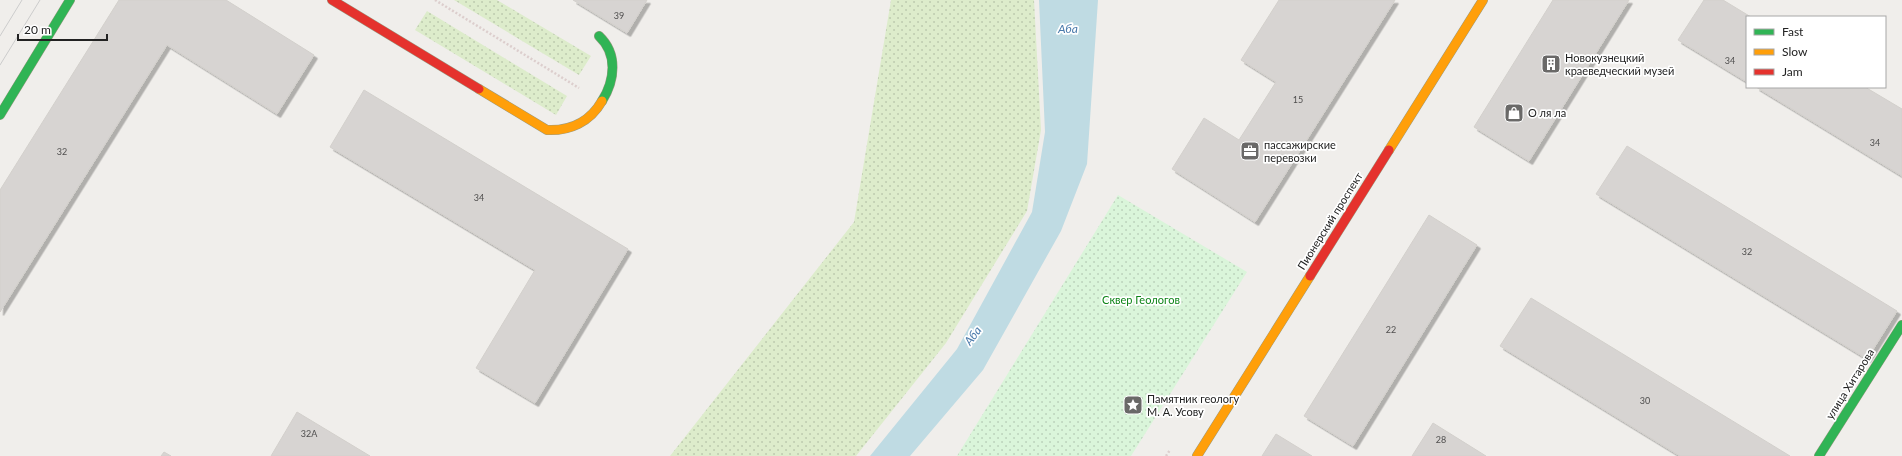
<svg xmlns="http://www.w3.org/2000/svg" width="1902" height="456" font-family="Lato,sans-serif">
<style>
.grass{fill:url(#grass-dots)}
.park{fill:url(#park-dots)}
.water{fill:#bfdbe3}
.building{fill:#d7d4d2;stroke:#d3d0cc;filter:url(#shadow)}
.lines{fill:none;stroke-linecap:round;stroke-linejoin:round}
.fast-casing{stroke:#999a82;stroke-width:10}
.slow-casing{stroke:#999a82;stroke-width:10}
.jam-casing{stroke:#999a82;stroke-width:10}
.path{stroke:#dccecd;stroke-width:2.5;stroke-dasharray:2 2;stroke-linecap:butt}
.fast{stroke:#30b455;stroke-width:9}
.slow{stroke:#ff9f0a;stroke-width:9}
.jam{stroke:#e5322d;stroke-width:9}
.tram{stroke:#ccc;stroke-width:1}
.labels{text-anchor:middle;stroke-width:3.5;stroke-linejoin:round;paint-order:stroke}
.number-label{font-size:9px;fill:#4f4e4e}
.poi-label{font-size:11px;fill:#222;stroke:#fff;text-anchor:start}
.street-label{font-size:11px;fill:#222;stroke:#fff}
.park-label{font-size:11px;fill:#0c8416;stroke:#fff}
.water-label{font-size:12px;font-style:italic;fill:#4a7aab;stroke:#fff}
</style>
<defs>
<pattern id="grass-dots" width="8" height="8" patternUnits="userSpaceOnUse"><rect width="8" height="8" fill="#ddeccb"/><path d="M2 2h.1M6 6h.1" fill="none" stroke="#bdcaae" stroke-width="1.8" stroke-linecap="round"/></pattern>
<pattern id="park-dots" width="8" height="8" patternUnits="userSpaceOnUse"><rect width="8" height="8" fill="#daf5da"/><path d="M2 2h.1M6 6h.1" fill="none" stroke="#bbd2bb" stroke-width="1.8" stroke-linecap="round"/></pattern>
<filter id="shadow"><feDropShadow dx="3.5" dy="3.5" stdDeviation="0" flood-color="#0004"/></filter>
</defs>
<rect width="100%" height="100%" fill="#f0eeeb"/>
<!-- grass -->
<path class="grass" d="M454,0H497L591,56L579,75Z
M891,0H1034L1041,130L1027,211L946,343L856,456H670L854,222Z
M427,11L567,96L556,115L415,30Z"/>
<!-- park -->
<path class="park" d="M1118,195L1247,272L1131,456H957Z"/>
<!-- water -->
<path class="water" d="M1039,0H1098L1087,164L1061,231L983,370L910,456H870L957,349L1032,212L1045,132Z"/>
<!-- building -->
<path class="building" d="M119,0H226L314,55L277,114L167,45L0,312V190Z
M573,0H647L627,33Z
M1279,0H1395L1255,222L1172,169L1204,118L1239,140L1276,82L1241,60Z
M1553,0H1629L1529,161L1474,127Z
M1704,0H1723L1751,17H1747V82L1678,40Z
M1756,87H1865L1902,109V176Z
M364,90L628,249L535,403L476,368L535,270L330,147Z
M1627,146L1897,311L1867,359L1596,194Z
M1429,215L1477,245L1353,446L1304,416Z
M1531,298L1790,456H1680L1500,346Z
M297,412L370,456H271Z
M1433,423L1486,456H1412Z
M1276,434L1312,456H1262Z
M164,452L171,456H161Z"/>
<g class="lines">
<!-- fast casing -->
<g class="fast-casing">
<path id="fast" d="M599,36C618,54 615,80 602,101
M0,115L70,0
M1819,456L1902,325"/>
</g>
<!-- slow casing -->
<g class="slow-casing">
<path id="slow" d="M479,89L547,130C570,131 590,122 602,101
M1389,150L1483,0
M1197,456L1310,276"/>
</g>
<!-- jam casing -->
<g class="jam-casing">
<path id="jam" d="M332,0L479,89
M1310,276L1389,150"/>
</g>
<!-- path -->
<path class="path" d="M435,0L579,88
M1166,456L1170,450"/>
<!-- fast -->
<use href="#fast" class="fast"/>
<!-- slow -->
<use href="#slow" class="slow"/>
<!-- jam -->
<use href="#jam" class="jam"/>
<!-- tram -->
<path class="tram" d="M0,36L22,0
M0,65L40,0"/>
</g>
<!-- icons -->
<defs>
<g id="building-square" transform="scale(1)"><rect x="-9" y="-9" width="18" height="18" rx="4" fill="#6a6968" stroke="#fff"/><path d="M-4-6H4V6H1V3H-1V6H-4ZM-2.5-4.3h1.7v1.8h-1.7ZM.8-4.3h1.7v1.8H.8ZM-2.5-1h1.7V.8h-1.7ZM.8-1h1.7V.8H.8Z" fill="#fff"/></g>
<g id="shop-square" transform="scale(1)"><rect x="-9" y="-9" width="18" height="18" rx="4" fill="#6a6968" stroke="#fff"/><path d="M-5-2.5h2.3a2.7 3.5 0 0 1 5.4 0H5L5.5 6h-11ZM-1.5-2.5h3a1.5 2.3 0 0 0-3 0Z" fill="#fff"/></g>
<g id="office-square" transform="scale(1)"><rect x="-9" y="-9" width="18" height="18" rx="4" fill="#6a6968" stroke="#fff"/><path d="M-6-3h4V-5.5h4V-3h4V5H-6ZM-1-4.5V-3h2v-1.5ZM-6 0V1H6V0Z" fill="#fff"/></g>
<g id="sight-square" transform="scale(1)"><rect x="-9" y="-9" width="18" height="18" rx="4" fill="#6a6968" stroke="#fff"/><path d="M0-6L1.8-2.2L6-1.7L2.9 1.2L3.7 5.4L0 3.3L-3.7 5.4L-2.9 1.2L-6-1.7L-1.8-2.2Z" fill="#fff"/></g>
</defs>
<g fill-rule="evenodd">
<use href="#building-square" x="1551" y="64"/>
<use href="#shop-square" x="1514" y="113"/>
<use href="#office-square" x="1250" y="151"/>
<use href="#sight-square" x="1133" y="405"/>
</g>
<g class="labels">
<!-- number labels -->
<g class="number-label">
<text x="619" y="19">39</text>
<text x="1730" y="64">34</text>
<text x="1298" y="103">15</text>
<text x="1875" y="146">34</text>
<text x="62" y="155">32</text>
<text x="479" y="201">34</text>
<text x="1747" y="255">32</text>
<text x="1391" y="333">22</text>
<text x="1645" y="404">30</text>
<text x="309" y="437">32А</text>
<text x="1441" y="443">28</text>
</g>
<!-- poi labels -->
<g class="poi-label">
<text x="1565" y="62">Новокузнецкий<tspan x="1565" dy="13">краеведческий музей</tspan></text>
<text x="1528" y="117">О ля ла</text>
<text x="1264" y="149">пассажирские<tspan x="1264" dy="13">перевозки</tspan></text>
<text x="1147" y="403">Памятник геологу<tspan x="1147" dy="13">М. А. Усову</tspan></text>
</g>
<!-- street labels -->
<g class="street-label">
<text transform="translate(1330 221) rotate(-58)" y="4">Пионерский проспект</text>
<text transform="translate(1850 384) rotate(-58)" y="4">улица Хитарова</text>
</g>
<!-- park labels -->
<g class="park-label">
<text x="1141" y="304">Сквер Геологов</text>
</g>
<!-- water labels -->
<g class="water-label">
<text x="1068" y="33">Аба</text>
<text transform="translate(973 336) rotate(-53)" y="4">Аба</text>
</g>
</g>
<!-- legend -->
<rect x="1746" y="16" width="140" height="72" fill="#ffffff" stroke="#a7a7a7"/>
<rect x="1754" y="29" width="20" height="6" fill="#30b455" stroke="#a7a7a7"/>
<text x="1782" y="36" font-size="12" fill="#222222">Fast</text>
<rect x="1754" y="49" width="20" height="6" fill="#ff9f0a" stroke="#a7a7a7"/>
<text x="1782" y="56" font-size="12" fill="#222222">Slow</text>
<rect x="1754" y="69" width="20" height="6" fill="#e5322d" stroke="#a7a7a7"/>
<text x="1782" y="76" font-size="12" fill="#222222">Jam</text>
<!-- scale -->
<path d="M18 34v6h89v-6" fill="none" stroke="#222222" stroke-width="2"/>
<text x="24" y="34" font-size="12" fill="#222222" stroke="#ffffff" stroke-width="3" paint-order="stroke">20 m</text>
</svg>
